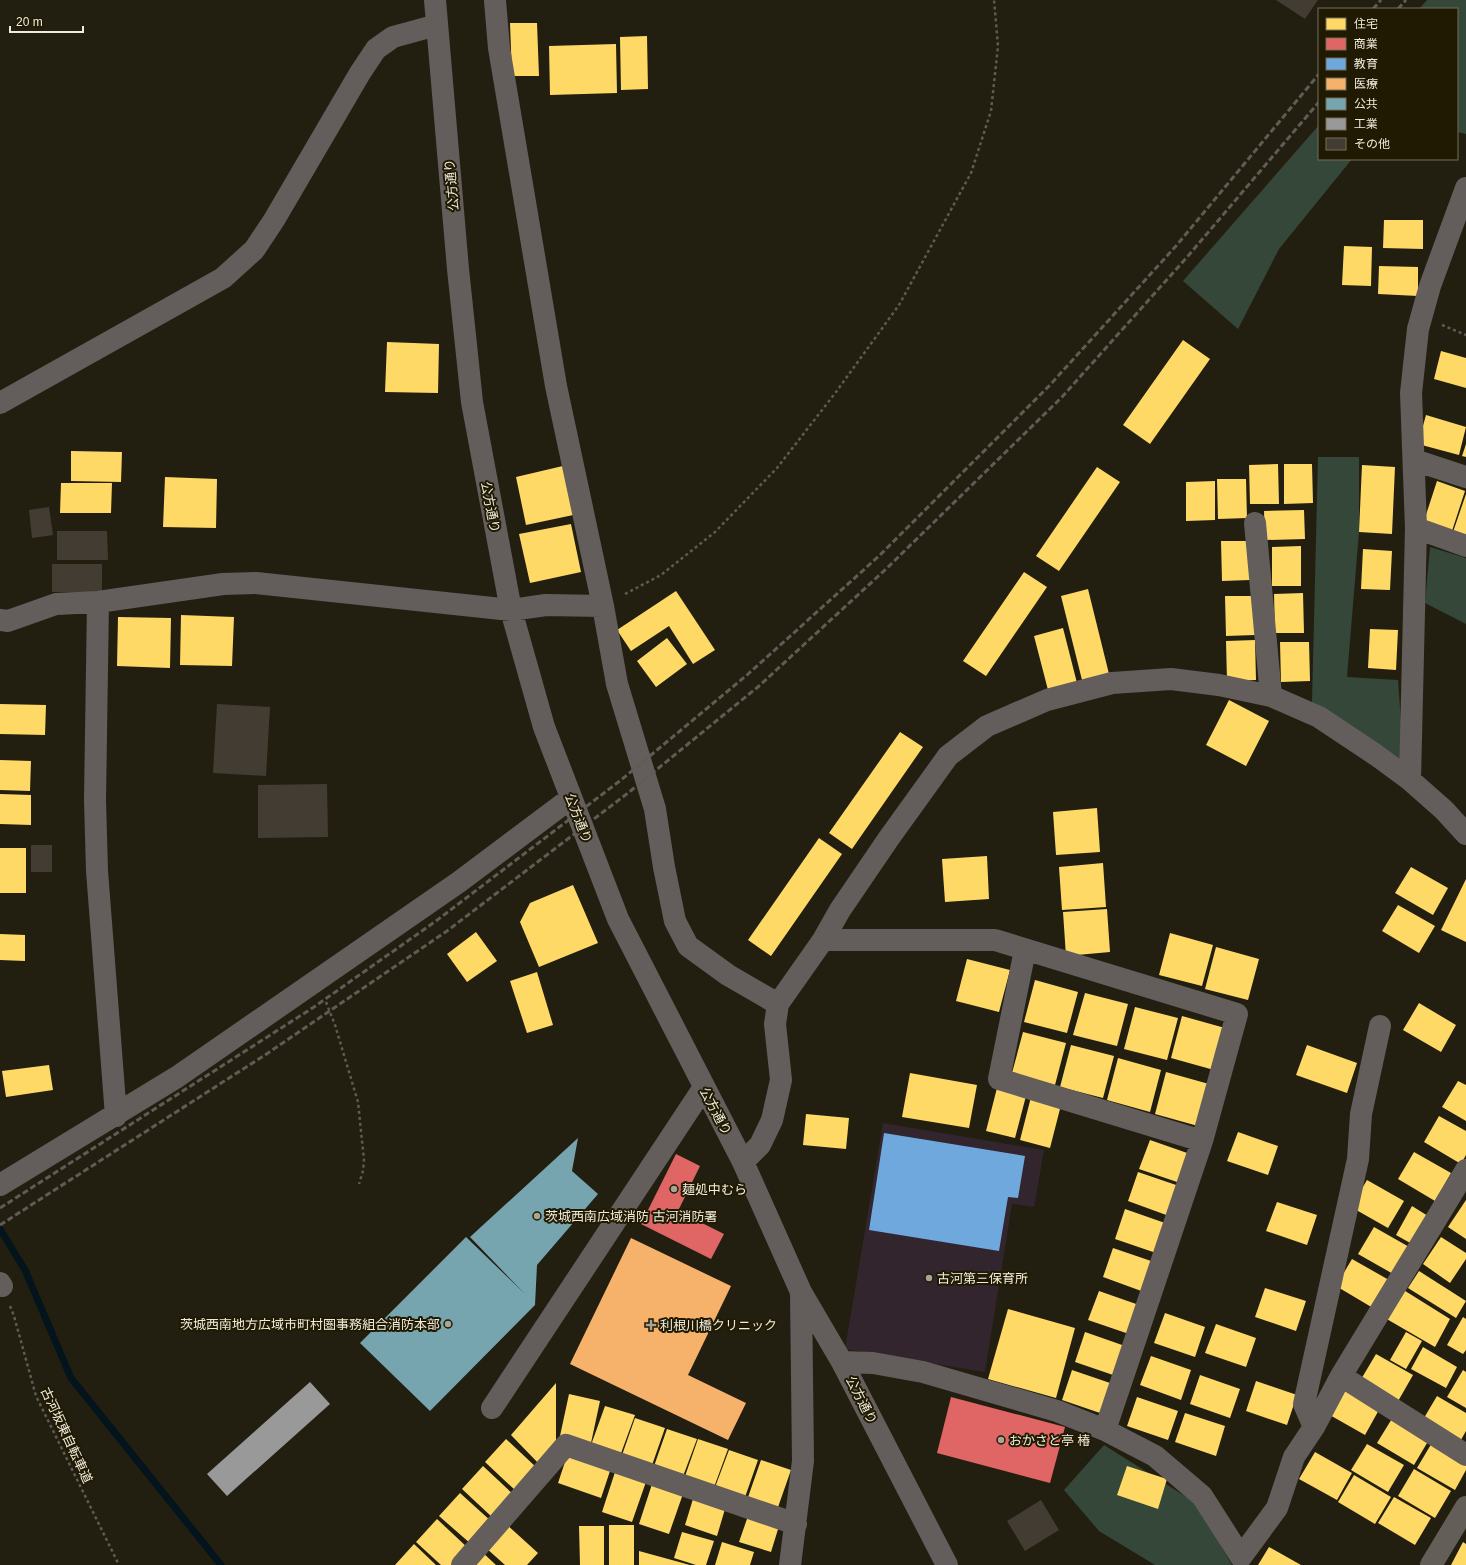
<svg xmlns="http://www.w3.org/2000/svg" width="1466" height="1565" font-family="Arial,'Noto Sans JP',sans-serif">
<style>
.education{fill:#32252e}
.green{fill:#344739}
.homes{fill:#ffd966}
.shops{fill:#e06666}
.schools{fill:#6fa8dc}
.health{fill:#f6b26b}
.public{fill:#76a5af}
.industry{fill:#999}
.lines{fill:none;stroke-linecap:round;stroke-linejoin:round}
.stream{stroke:#03141c;stroke-width:7}
.building{fill:#423c32}
.path{stroke:#5e5b55;stroke-width:2.5;stroke-dasharray:3 3;stroke-linecap:butt}
.minor{stroke:#635e5b;stroke-width:22}
.major{stroke:#635e57;stroke-width:22}
.rail{stroke:#605c55;stroke-width:3;stroke-dasharray:6 3;stroke-linecap:butt}
.poi-dot{fill:#a8a496;stroke:#211a02;stroke-width:1.5}
.labels{text-anchor:middle;stroke-width:4;stroke-linejoin:round;paint-order:stroke}
.street-label{font-size:13px;fill:#f0ecdd;stroke:#211a02}
.poi-label{font-size:13px;fill:#f0ecdd;stroke:#211a02;text-anchor:start}
</style>
<rect width="100%" height="100%" fill="#221f11"/>
<!-- education -->
<path class="education" d="M883,1123L1044,1150L1034,1207L1012,1204L985,1372L845,1349Z"/>
<!-- green -->
<path class="green" d="M1427,0H1466V134L1457,132V9H1419Z
M1319,125V159H1352L1279,249L1238,329L1183,281Z
M1318,457H1359V532L1347,677L1398,680L1404,763L1312,702Z
M1430,547L1466,558V624L1425,603Z
M1104,1445L1196,1503L1232,1565H1155L1099,1531L1064,1490Z"/>
<!-- homes -->
<path class="homes" d="M510,23H537L539,76H512Z
M647,36L648,89L621,90L620,37Z
M616,44L617,93L550,95L549,46Z
M1384,220H1423V249L1383,248Z
M1344,246L1372,247L1371,286L1342,285Z
M1379,266L1418,267V296L1378,294Z
M1183,340L1210,359L1150,444L1123,425Z
M387,342L439,344L438,393L385,392Z
M1441,351L1466,358V388L1434,379Z
M1426,415L1466,427L1459,455L1418,444Z
M1466,444V457L1462,456Z
M71,451L122,452L121,482L71,481Z
M1278,464L1279,504H1250L1249,465Z
M1284,464H1312L1313,503L1284,504Z
M567,465L578,514L526,525L516,477Z
M1362,465L1395,467L1392,534L1359,532Z
M1097,467L1120,482L1059,571L1036,556Z
M165,477L217,479L216,528L163,527Z
M1217,479H1246L1247,518L1218,519Z
M1215,481V520L1186,521V482Z
M1437,481L1465,491L1452,531L1424,521Z
M61,483H112L111,513H60Z
M1466,494V536L1453,532Z
M1304,510L1305,539L1265,540L1264,511Z
M571,524L581,572L530,583L519,534Z
M1221,541H1249L1250,580L1222,581Z
M1301,546V586H1272V547Z
M1363,549L1392,551L1390,590L1361,589Z
M1024,572L1047,587L986,676L963,661Z
M1088,589L1109,674L1082,680L1061,596Z
M676,591L715,650L693,664L669,626L631,651L617,630Z
M1303,593L1304,633H1275L1274,594Z
M1225,596H1254L1255,635L1226,636Z
M181,615L234,617L232,666L180,665Z
M118,617L171,618L170,668L117,666Z
M1063,628L1077,683L1048,690L1034,636Z
M1370,629L1398,630L1396,670L1368,668Z
M667,638L687,664L656,687L637,661Z
M1255,640L1256,680L1227,681L1226,641Z
M1280,642H1309L1310,681L1281,682Z
M1229,700L1269,721L1246,766L1206,745Z
M0,704L46,705L45,735L0,734Z
M900,732L923,747L852,849L829,833Z
M0,760L31,761L30,791L0,790Z
M0,794L31,795V825L0,824Z
M1097,808L1100,852L1056,855L1053,812Z
M819,838L842,854L771,956L748,940Z
M0,848H26V893H0Z
M987,856L989,899L945,902L942,859Z
M1103,863L1106,907L1062,910L1059,867Z
M1411,867L1448,888L1433,915L1395,893Z
M1466,879V942L1441,930Z
M573,885L598,943L539,967L520,922L530,903Z
M1398,905L1435,926L1419,953L1382,931Z
M1107,909L1110,952L1066,956L1063,912Z
M476,932L497,961L467,982L447,954Z
M1170,933L1213,945L1202,986L1159,975Z
M0,934L25,935V961L0,960Z
M1216,947L1259,959L1248,1000L1205,989Z
M967,959L1010,970L999,1012L956,1001Z
M537,972L553,1025L527,1033L510,981Z
M1035,980L1078,992L1067,1033L1024,1022Z
M1085,993L1128,1004L1117,1046L1073,1035Z
M1419,1003L1456,1025L1441,1052L1403,1030Z
M1135,1007L1178,1018L1167,1060L1124,1049Z
M1182,1016L1225,1028L1214,1070L1171,1058Z
M1023,1032L1066,1043L1055,1085L1012,1073Z
M1071,1045L1114,1056L1103,1098L1060,1087Z
M1307,1045L1357,1063L1347,1093L1296,1075Z
M1118,1058L1161,1070L1150,1112L1107,1100Z
M49,1065L53,1090L6,1097L2,1071Z
M1166,1072L1209,1084L1198,1126L1155,1114Z
M910,1073L977,1085L969,1128L902,1117Z
M1458,1081L1466,1085V1121L1442,1107Z
M997,1088L1026,1096L1015,1138L986,1131Z
M1031,1097L1061,1105L1050,1148L1020,1140Z
M806,1114L849,1118L846,1149L803,1145Z
M1439,1116L1466,1131V1155L1461,1164L1424,1142Z
M1238,1132L1278,1146L1268,1175L1227,1161Z
M1150,1140L1190,1154L1180,1183L1139,1169Z
M1414,1152L1451,1173L1435,1201L1398,1179Z
M1138,1172L1179,1186L1169,1216L1128,1201Z
M1367,1180L1404,1201L1388,1228L1351,1207Z
M1466,1200V1239L1448,1227Z
M1277,1202L1317,1215L1307,1245L1266,1231Z
M1412,1206L1428,1216L1412,1244L1396,1235Z
M1125,1209L1165,1223L1156,1253L1115,1239Z
M1374,1227L1411,1248L1395,1275L1358,1254Z
M1441,1237L1466,1253V1259L1450,1283L1423,1264Z
M1113,1248L1154,1262L1144,1292L1103,1277Z
M1352,1259L1389,1280L1373,1308L1336,1286Z
M1419,1271L1466,1301L1456,1318L1408,1288Z
M1265,1288L1306,1301L1296,1331L1255,1317Z
M1402,1289L1450,1319L1435,1347L1385,1318Z
M1099,1291L1139,1305L1129,1334L1088,1320Z
M1008,1309L1075,1328L1056,1398L988,1379Z
M1165,1313L1205,1327L1195,1357L1154,1343Z
M1463,1317L1466,1319V1350L1463,1354L1447,1345Z
M1216,1324L1256,1338L1246,1367L1205,1353Z
M1085,1332L1125,1346L1116,1376L1075,1362Z
M1406,1332L1422,1341L1406,1369L1390,1360Z
M1423,1347L1457,1367L1446,1388L1411,1369Z
M1376,1354L1413,1375L1397,1403L1360,1381Z
M1151,1356L1191,1370L1181,1400L1140,1385Z
M1072,1370L1113,1384L1103,1414L1062,1400Z
M1463,1370L1466,1372V1408L1447,1397Z
M1200,1375L1240,1389L1230,1418L1190,1404Z
M1256,1381L1297,1395L1287,1425L1246,1411Z
M556,1383V1446L541,1466L511,1435Z
M1344,1387L1380,1408L1365,1435L1328,1414Z
M569,1394L600,1401L591,1443L560,1436Z
M1437,1396L1466,1413V1431L1458,1445L1421,1423Z
M1137,1397L1178,1411L1168,1440L1127,1426Z
M605,1406L635,1415L620,1456L591,1445Z
M1185,1413L1225,1426L1216,1456L1175,1442Z
M1393,1417L1430,1438L1414,1465L1377,1443Z
M635,1418L665,1428L651,1468L621,1458Z
M667,1429L697,1439L682,1479L653,1469Z
M506,1439L537,1468L516,1491L485,1462Z
M698,1439L728,1449L713,1490L684,1479Z
M1433,1441L1466,1460V1470L1455,1490L1417,1468Z
M1367,1444L1404,1465L1388,1492L1351,1470Z
M729,1450L758,1460L744,1500L714,1490Z
M1315,1452L1352,1473L1337,1500L1299,1479Z
M568,1453L611,1468L601,1498L558,1483Z
M761,1460L791,1470L777,1510L747,1500Z
M483,1466L515,1496L493,1518L462,1489Z
M1127,1466L1167,1479L1158,1509L1117,1495Z
M616,1469L647,1479L632,1522L602,1512Z
M1414,1469L1451,1491L1435,1518L1398,1496Z
M1354,1475L1391,1497L1375,1524L1338,1502Z
M653,1481L684,1491L669,1534L639,1524Z
M460,1493L492,1522L471,1544L439,1516Z
M1394,1497L1431,1518L1415,1545L1378,1523Z
M693,1499L725,1509L717,1536L685,1525Z
M748,1516L779,1526L771,1552L739,1542Z
M437,1519L469,1549L453,1565H441L416,1542Z
M506,1524L538,1553L527,1565H505L485,1547Z
M609,1525H634V1565H609Z
M579,1526H604V1565H580Z
M682,1532L714,1541L706,1565H696L674,1558Z
M722,1542L754,1552L750,1565H715Z
M1463,1542L1466,1544V1565H1451Z
M414,1544L436,1565H395Z
M1269,1547L1301,1565H1258Z
M481,1551L496,1565H469Z
M639,1551L690,1565H639Z"/>
<!-- shops -->
<path class="shops" d="M676,1154L700,1166L678,1211L724,1234L711,1259L641,1224Z
M951,1397L1065,1427L1050,1483L937,1453Z"/>
<!-- schools -->
<path class="schools" d="M884,1133L1025,1156L1018,1198L1008,1197L999,1251L869,1230Z"/>
<!-- health -->
<path class="health" d="M631,1238L731,1286L688,1375L746,1403L728,1440L570,1364Z"/>
<!-- public -->
<path class="public" d="M578,1138L572,1171L598,1194L537,1265L535,1305L430,1411L360,1343L466,1237L525,1294L470,1237Z"/>
<!-- industry -->
<path class="industry" d="M310,1382L330,1404L227,1496L207,1474Z"/>
<g class="lines">
<!-- stream -->
<path class="stream" d="M0,1229L25,1270L71,1378L221,1565"/>
</g>
<!-- building -->
<path class="building" d="M1276,0H1318L1305,19Z
M49,507L53,535L32,538L29,510Z
M57,531H107L108,560H57Z
M52,564H102V592H52Z
M217,704L270,707L266,776L213,773Z
M327,784L328,837L258,838V785Z
M31,845H52V872H31Z
M1041,1500L1059,1530L1025,1551L1007,1521Z"/>
<g class="lines">
<!-- path -->
<path class="path" d="M1442,325L1466,335
M625,594L661,575L715,532L777,468L836,392L899,305L971,173L991,111L998,46L994,0
M326,1002L335,1025L358,1102L364,1160L363,1171L359,1184
M10,1306L14,1316L36,1396L119,1565"/>
<!-- minor -->
<path class="minor" d="M435,0L458,269L472,402L511,610L544,727L618,919L743,1162L801,1292L842,1362L947,1565
M495,1L499,48L556,386L603,606L617,684L655,809L664,867L675,921L688,946L728,975L778,1004
M1466,188L1430,286L1418,329L1411,393L1416,528L1466,546
M0,403L223,278L254,250L274,220L360,73L376,49L393,37L437,25
M1414,460L1466,477
M1255,523L1271,696
M98,602L95,800L97,871L116,1116
M0,620L8,621L56,604L98,602L223,584L256,583L511,610L546,605L603,606
M1410,780L1416,528
M823,940H995L1237,1014L1202,1141L999,1079L1025,950
M743,1162L760,1145L772,1120L781,1080L775,1024L778,1004L823,940L840,910L889,838L948,756L987,726L1047,700L1112,683L1171,679L1219,685L1271,696L1319,717L1376,755L1410,780L1444,810L1466,834
M0,1185L177,1077L459,882L571,798
M0,1283L2,1286
M842,1362L873,1363L923,1372L1057,1411L1105,1430L1202,1141
M1341,1376L1466,1455
M492,1408L704,1087
M1314,1427L1304,1404L1358,1159L1361,1114L1380,1026
M1105,1430L1155,1456L1202,1496L1241,1557L1277,1508L1294,1457L1314,1427L1341,1376L1466,1170
M462,1565L566,1445L796,1524
M790,1565L803,1461L801,1293"/>
<!-- major -->
<path class="major" d="M1431,1565L1466,1507"/>
<!-- rail -->
<path class="rail" d="M1373,9L1381,0
M1398,9L1406,0
M0,1208L314,1007L436,921L621,780L747,675L879,556L1049,386L1176,246L1319,74
M0,1225L265,1055L447,931L628,793L759,686L886,569L1062,397L1188,256L1319,102"/>
</g>
<!-- markers -->
<g class="poi-dot">
<circle cx="674" cy="1189" r="4"/>
<circle cx="537" cy="1216" r="4"/>
<circle cx="929" cy="1278" r="4"/>
<circle cx="448" cy="1324" r="4"/>
<path d="M649 1319h4v4h4v4h-4v4h-4v-4h-4v-4h4z"/>
<circle cx="1001" cy="1440" r="4"/>
</g>
<g class="labels">
<!-- street labels -->
<g class="street-label">
<text transform="translate(451 185) rotate(-95)" y="5">公方通り</text>
<text transform="translate(491 507) rotate(79)" y="5">公方通り</text>
<text transform="translate(579 818) rotate(69)" y="5">公方通り</text>
<text transform="translate(716 1111) rotate(62)" y="5">公方通り</text>
<text transform="translate(862 1400) rotate(63)" y="5">公方通り</text>
<text transform="translate(67 1435) rotate(65)" y="5">古河坂東自転車道</text>
</g>
<!-- poi labels -->
<g class="poi-label">
<text x="682" y="1194">麺処中むら</text>
<text x="545" y="1221">茨城西南広域消防 古河消防署</text>
<text x="937" y="1283">古河第三保育所</text>
<text x="440" y="1329" text-anchor="end">茨城西南地方広域市町村圏事務組合消防本部</text>
<text x="660" y="1330">利根川橋クリニック</text>
<text x="1009" y="1445">おかさと亭 椿</text>
</g>
</g>
<!-- legend -->
<rect x="1318" y="8" width="140" height="152" fill="#211a02" stroke="#746e5a"/>
<rect x="1326" y="18" width="20" height="12" fill="#ffd966" stroke="#746e5a"/>
<text x="1354" y="28" font-size="12" fill="#f0ecdd">住宅</text>
<rect x="1326" y="38" width="20" height="12" fill="#e06666" stroke="#746e5a"/>
<text x="1354" y="48" font-size="12" fill="#f0ecdd">商業</text>
<rect x="1326" y="58" width="20" height="12" fill="#6fa8dc" stroke="#746e5a"/>
<text x="1354" y="68" font-size="12" fill="#f0ecdd">教育</text>
<rect x="1326" y="78" width="20" height="12" fill="#f6b26b" stroke="#746e5a"/>
<text x="1354" y="88" font-size="12" fill="#f0ecdd">医療</text>
<rect x="1326" y="98" width="20" height="12" fill="#76a5af" stroke="#746e5a"/>
<text x="1354" y="108" font-size="12" fill="#f0ecdd">公共</text>
<rect x="1326" y="118" width="20" height="12" fill="#999999" stroke="#746e5a"/>
<text x="1354" y="128" font-size="12" fill="#f0ecdd">工業</text>
<rect x="1326" y="138" width="20" height="12" fill="#423c32" stroke="#746e5a"/>
<text x="1354" y="148" font-size="12" fill="#f0ecdd">その他</text>
<!-- scale -->
<path d="M10 26v6h73v-6" fill="none" stroke="#f0ecdd" stroke-width="2"/>
<text x="16" y="26" font-size="12" fill="#f0ecdd" stroke="#211a02" stroke-width="3" paint-order="stroke">20 m</text>
</svg>
